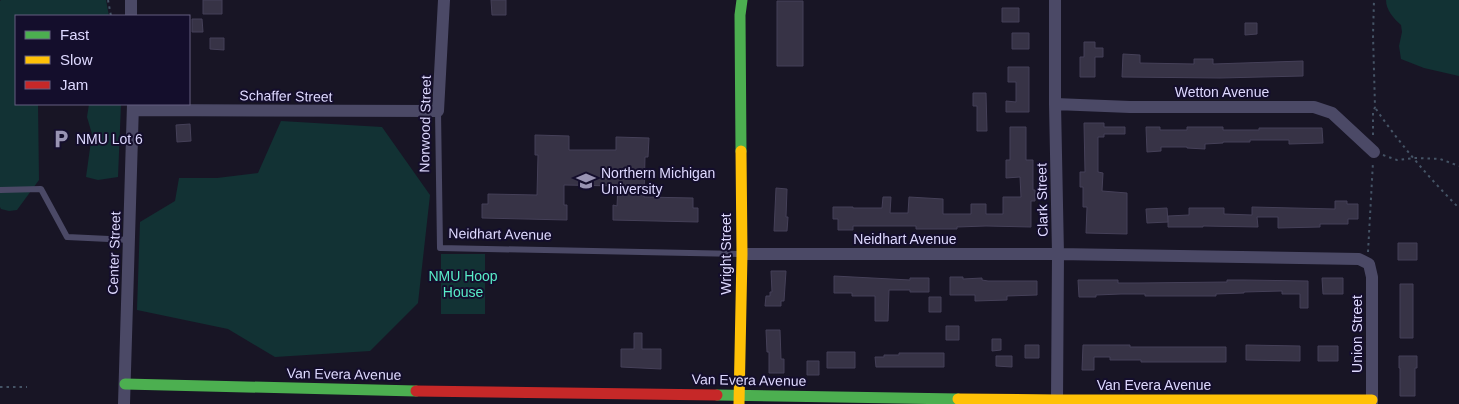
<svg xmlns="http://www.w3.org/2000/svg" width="1459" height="404" font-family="Helvetica,sans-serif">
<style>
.green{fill:#123234}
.building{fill:#373346;stroke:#454058}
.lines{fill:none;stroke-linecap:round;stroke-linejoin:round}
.path{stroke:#455466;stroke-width:2;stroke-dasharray:2.5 4;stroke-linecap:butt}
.lane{stroke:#4b4966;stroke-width:6}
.street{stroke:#4b4966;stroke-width:12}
.fast{stroke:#4caf50;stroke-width:11}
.slow{stroke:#ffc107;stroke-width:11}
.jam{stroke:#c62828;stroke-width:11}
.labels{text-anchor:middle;stroke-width:4;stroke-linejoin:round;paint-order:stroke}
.street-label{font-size:14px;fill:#ded9ff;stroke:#140e2c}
.poi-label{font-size:14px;fill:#ded9ff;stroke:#140e2c;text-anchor:start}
.park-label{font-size:14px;fill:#58ecc8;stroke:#140e2c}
</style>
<rect width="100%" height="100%" fill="#181525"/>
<!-- green -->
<path class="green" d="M1,0H106L109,16H16V104H38L39,180L17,210L9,211L1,209L0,207V1Z
M1386,0H1459V76L1424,68L1401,59L1399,46L1402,32L1401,25C1394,19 1386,10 1386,0Z
M89,104H121L118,177L98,180L86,177L92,134L87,117Z
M281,121L382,127L430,195L418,303L370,351L275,357L228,329L137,310L140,222L175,201L179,178H217L258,173Z
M441,254H485V314H441Z"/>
<!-- building -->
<path class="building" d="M203,0H222V14H203Z
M491,0H506V15H492Z
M777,1H803V66H777Z
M1002,8H1019V22H1002Z
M192,19H202L203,32H192Z
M1245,23H1257V34L1245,35Z
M1012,33H1029V49H1012Z
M210,38H224V50L210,49Z
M1084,42H1095V48H1103V57H1095V77H1080V57H1084Z
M1123,54L1140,55V63L1194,64V59H1213V64L1303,61V76L1220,78L1122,77Z
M1008,67H1029V112H1006V101L1016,102V82H1008Z
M973,93H986L987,131H977V106H973Z
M1084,123H1104V127H1125V134H1104V137H1098V172L1103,173L1102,191L1127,193V234L1086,233L1087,207H1083V187H1080V172H1085Z
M190,124L191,141L177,142L176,125Z
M1010,127H1026V160H1033V190H1035V201H1031V227L986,226L957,227V229H916V226H853V230H838V219H833V207H853V208H882L883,197H891L890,213H908L909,197L943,199V214H971V204H986V214H1003V197H1021L1020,177L1006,178V160H1010Z
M1146,127H1160V130H1187V127H1223V130H1259V128H1322L1323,143L1289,144V140H1250V142H1223V143L1205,144V149L1187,148V147H1161V151L1147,152Z
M535,135L569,136V150H616V137L649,138L648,157H645L644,197L693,198V208H698V222L613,220V205L617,206L618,186L564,185V205H567V220L482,218V204H488V194L537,195L538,155H535Z
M776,188L787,189L786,217H788L787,231H774Z
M1335,201H1347V204H1358V219H1348V224H1320V227L1278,228V217H1257L1258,227L1203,226V227H1168V216L1189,215V208H1224V214L1252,215V207L1335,209Z
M1167,208L1168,222L1147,223L1146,209Z
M1398,243H1417V260H1398Z
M771,271H786L784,301H781V306H765L766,296H770V292H772Z
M834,276L910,280V278H929V292H910V290H889L888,321H875V296H852V293H834Z
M950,277H963V279L982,278V280L988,281H1037V295L1007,296V300L975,301V295H950Z
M1322,278H1343V294H1323Z
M1078,280H1118V283H1139L1227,282V280H1244L1308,281V308H1300V294H1282V291L1244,292V293L1216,294V296H1145V294H1121L1096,295V297H1079Z
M1400,284H1413V338H1400Z
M929,297H941V312H929Z
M946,326H959V340H946Z
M766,330H780L781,359H784V373H769V352H767Z
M634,333H642V349H661V369L621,367V349H634Z
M992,339H1001V350L992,351Z
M1025,345H1039V358H1025Z
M1083,345H1130V347H1226V362H1141V360H1110V357H1094V370H1082Z
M1246,345L1300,346V361L1246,360Z
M1318,346H1338V361H1318Z
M827,352H855V368H827Z
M899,353H944V367H876L875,357H884V355H899Z
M996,356H1012V367L996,366Z
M1399,356H1417V368H1415V396H1400V368H1399Z
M807,361H819V375H807Z"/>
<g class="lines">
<!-- path -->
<path class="path" d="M108,0L111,16
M1376,109C1400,144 1429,178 1459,208
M1373,135V113L1375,107L1373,35L1374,0
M1383,155L1397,160L1414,158L1440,159L1459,166
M1368,252L1373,162
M0,387H27"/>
<!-- lane -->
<path class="lane" d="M438,111L440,248L740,254
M0,190L41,189L67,237L130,240"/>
<!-- street -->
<path class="street" d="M131,0V16
M1055,0V104L1058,254L1057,400
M1055,104L1130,107H1314L1332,113L1374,152
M134,110L438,111L444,0
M742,254H1058L1359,259L1369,264L1372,277V404
M124,404L133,104"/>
<!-- fast -->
<path class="fast" d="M741,151L740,15L742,0
M125,384L416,391
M717,395L958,399"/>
<!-- slow -->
<path class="slow" d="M958,399L1057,400H1372
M739,404L742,254L741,151"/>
<!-- jam -->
<path class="jam" d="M416,391L717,395"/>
</g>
<!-- icons -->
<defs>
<g id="parking-bare" transform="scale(1.5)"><path d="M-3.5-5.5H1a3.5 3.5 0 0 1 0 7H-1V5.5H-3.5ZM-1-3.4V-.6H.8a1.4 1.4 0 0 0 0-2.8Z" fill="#9994b3" stroke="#140e2c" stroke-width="2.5" paint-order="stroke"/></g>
<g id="university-bare" transform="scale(1.5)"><path d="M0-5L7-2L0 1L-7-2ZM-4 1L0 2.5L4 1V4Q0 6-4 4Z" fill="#9994b3" stroke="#140e2c" stroke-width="2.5" paint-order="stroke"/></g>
</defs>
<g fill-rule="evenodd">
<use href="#parking-bare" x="61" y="139"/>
<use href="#university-bare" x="586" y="181"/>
</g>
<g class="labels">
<!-- street labels -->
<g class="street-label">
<text x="1222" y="97">Wetton Avenue</text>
<text transform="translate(286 96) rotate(1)" y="5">Schaffer Street</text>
<text transform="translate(425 124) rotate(-89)" y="5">Norwood Street</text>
<text transform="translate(1042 200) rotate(-91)" y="5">Clark Street</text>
<text transform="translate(500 234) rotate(1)" y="5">Neidhart Avenue</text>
<text x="905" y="244">Neidhart Avenue</text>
<text transform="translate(114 253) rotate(-88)" y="5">Center Street</text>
<text transform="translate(726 254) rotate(-90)" y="5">Wright Street</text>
<text transform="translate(1357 334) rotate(-90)" y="5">Union Street</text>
<text transform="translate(344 374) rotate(1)" y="5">Van Evera Avenue</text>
<text transform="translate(749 380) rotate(1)" y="5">Van Evera Avenue</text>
<text x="1154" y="390">Van Evera Avenue</text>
</g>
<!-- poi labels -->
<g class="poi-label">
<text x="76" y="144">NMU Lot 6</text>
<text x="601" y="178">Northern Michigan<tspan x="601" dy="16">University</tspan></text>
</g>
<!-- park labels -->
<g class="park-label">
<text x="463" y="281">NMU Hoop<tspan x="463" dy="16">House</tspan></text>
</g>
</g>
<!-- legend -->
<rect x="15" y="15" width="175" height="90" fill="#140e2c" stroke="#655f80"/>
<rect x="25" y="31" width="25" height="8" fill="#4caf50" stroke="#655f80"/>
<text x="60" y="40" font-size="15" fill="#ded9ff">Fast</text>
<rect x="25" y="56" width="25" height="8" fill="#ffc107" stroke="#655f80"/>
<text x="60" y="65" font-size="15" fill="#ded9ff">Slow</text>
<rect x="25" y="81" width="25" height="8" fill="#c62828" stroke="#655f80"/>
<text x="60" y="90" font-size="15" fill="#ded9ff">Jam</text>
</svg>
